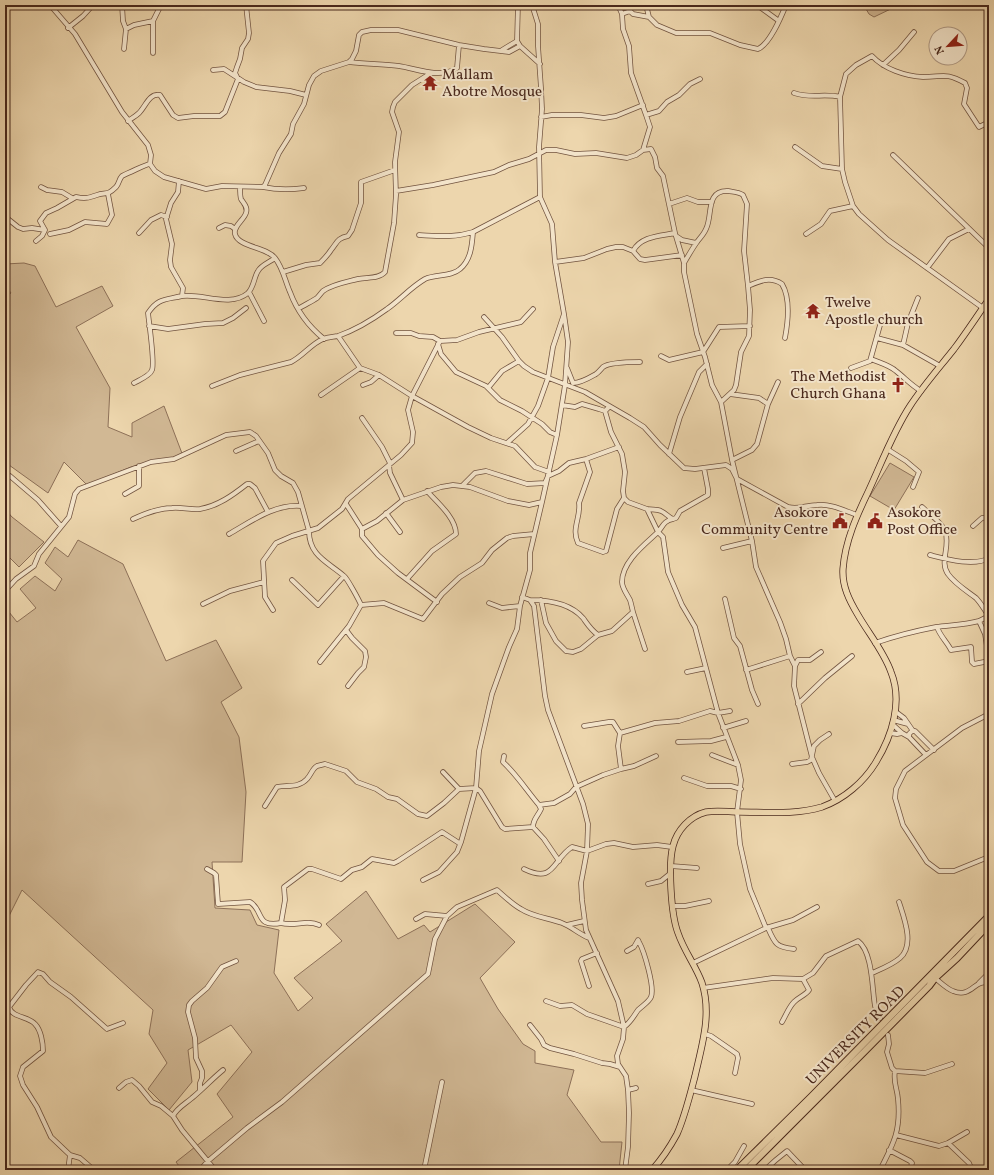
<svg xmlns="http://www.w3.org/2000/svg" width="994" height="1175" font-family="Vollkorn,serif">
<style>
.green{fill:#d1b894;stroke:#8d7058}
.lines{fill:none;stroke-linecap:round;stroke-linejoin:round}
.minor-casing{stroke:#725440;stroke-width:5.5}
.major-casing{stroke:#49281c;stroke-width:7}
.highway-casing{stroke:#49281c;stroke-width:8}
.minor{stroke:#f3e4ca;stroke-width:4}
.major{stroke:#edd6ad;stroke-width:5.5}
.highway{stroke:#edd6ad;stroke-width:6}
.labels{text-anchor:middle;stroke-width:4;stroke-linejoin:round;paint-order:stroke}
.poi-label{font-size:15px;fill:#49281c;stroke:#f3e4ca;text-anchor:start}
.street-label{font-size:15px;fill:#49281c;stroke:#f3e4ca}
</style>
<rect width="100%" height="100%" fill="#edd6ad"/>
<filter id="stains"><feTurbulence type="fractalNoise" baseFrequency=".005" numOctaves="4"/><feColorMatrix values="0 0 0 0 .2 0 0 0 0 .09 0 0 0 0 .02 0 0 0 .5 -.17"/></filter>
<radialGradient id="worn" r=".72"><stop offset=".6" stop-color="#630" stop-opacity="0"/><stop offset="1" stop-color="#630" stop-opacity=".3"/></radialGradient>
<!-- green -->
<path class="green" d="M867,5H899L874,17L869,14L866,9Z
M24,263L35,266L56,307L102,286L113,306L76,327L110,388L108,427L132,437V423L164,406L183,456L154,461L131,467L87,485L64,462L48,493L9,465L5,470V298L11,293L5,285V264Z
M890,463L914,477L894,510L870,496Z
M5,509L12,517L44,542L19,567L5,553Z
M78,540L123,564L166,661L216,640L242,688L221,702L239,737L246,792L242,862H212L215,908L250,910L257,925L279,930L274,973L298,1011L313,998L294,978L342,941L326,924L366,891L398,939L424,925L430,932L475,904L515,942L480,978L498,1009L523,1044L535,1051V1063L574,1070L567,1095L601,1142H622L619,1170H182L176,1162L233,1117L217,1094L252,1052L231,1025L188,1050L192,1082L169,1110L148,1089L167,1063L149,1034L153,1010L22,890L5,924V607L17,622L36,608L20,589L35,576L55,591L62,579L45,563L55,547L68,557Z"/>
<g class="lines">
<!-- minor casing -->
<g class="minor-casing">
<path id="minor" d="M50,5L75,34L122,112L148,145L151,155L150,164L155,171L164,177L206,189L222,186L263,187L265,185L279,153L291,134L293,124L304,104L309,85L314,76L321,71L349,62L352,59L356,51L359,35L362,32L371,30H398L459,45L484,49L509,52L520,46L540,64
M122,5L123,21L126,29
M518,5L517,41L520,46
M521,5L531,6
M618,5L622,14
M646,5L649,17L657,25L676,33H710L740,45L758,49C770,44 781,17 786,5
M757,5L779,21
M649,17L633,14L630,11L622,14L623,29L629,46L631,73L646,115L659,111L667,102L679,95L690,84L700,79
M68,28L83,16L93,5
M124,49L126,29L134,25L153,21
M502,50L517,41
M153,53V21L159,9V5
M349,62C365,64 383,64 399,66C418,69 440,79 457,68L459,45
M883,65L899,50L914,32
M213,70L224,69L244,82L256,87L290,91L306,95
M794,93C812,99 823,93 840,97L842,169L845,182L853,206L859,214L888,240L983,308
M840,97L846,74L856,65L872,56C884,69 905,76 923,77C944,77 945,72 965,83L967,88L964,104L979,127L989,122
M541,117L552,115H581L604,118L616,116L643,105
M128,121C132,118 136,116 139,113C146,106 149,93 160,95L173,115L178,118L194,116H220L225,112L238,79L235,73L237,67L240,59L242,48L248,39L249,33L246,5
M795,147L822,166L842,169
M643,150L651,149L655,157L657,168L663,176L675,233L684,263V272L697,334L705,357L712,385L721,402L732,460L752,541L756,567L780,622L786,639L790,656L795,666L794,686L812,757L819,773L835,801
M893,155L989,248
M179,181L178,192L171,203L166,219L172,244L170,260L171,267L183,288L182,296C202,293 230,308 248,293C254,287 254,277 258,271C261,265 270,262 275,258
M41,187L47,190L62,192L72,198
M240,187C240,191 240,196 241,199C244,204 248,207 246,213C244,220 233,226 235,234C238,247 267,247 275,258C283,268 285,281 290,292C297,311 308,326 324,339
M263,187C277,190 290,190 304,188
M396,191L433,185L494,172L509,165L529,159L546,150H556L575,154L596,153L627,158L636,155L643,150L650,127L646,115
M669,204L687,198L698,202H712
M5,219H8L18,227L23,229L32,228L45,230
M219,228L225,225L231,226L235,229
M139,233L151,220L161,215L167,217
M50,234L69,230L85,222L107,224L112,215L108,194
M806,234L821,224L830,211L853,206
M419,235C438,236 454,238 473,232
M676,236L682,240L696,243
M36,241L42,236L45,230L40,221L46,213L57,208L76,197C85,199 88,198 97,195C106,192 107,196 116,187C119,184 119,179 122,176C124,175 147,164 150,164
M633,251C641,236 660,236 675,233
M555,262L584,258L607,249L616,247H623L633,251L640,259L645,260L682,255
M684,263C688,256 692,249 697,242C700,238 704,234 706,229C713,216 705,190 728,191C733,192 739,192 743,195L747,204L744,251L748,286
M927,268L949,239L969,229
M283,272L306,265L320,263C324,259 328,255 331,250C337,243 337,238 348,236L352,230L361,203V182L395,170
M249,292L264,321
M298,309C304,305 311,302 317,298C319,296 321,293 323,291C333,284 347,282 358,279C367,277 379,279 385,272L394,223L396,195L395,162L399,132L392,112L393,107L395,102L412,85L431,73
M484,317L502,337L519,361L524,366L533,372L585,392L630,418L644,427L660,445L684,468L695,469L726,465L732,469L737,479L788,507C799,510 806,505 817,505C830,503 845,511 857,515
M149,326L168,329L205,324L223,323L233,318L246,308
M396,333H411L419,336L433,337L440,341L457,340L479,332L521,322L533,309
M338,336L360,368L379,375L412,396L468,427L491,438L515,446L535,467L549,472
M877,338L903,345L940,366
M438,344L441,354L456,372L486,386L500,400L522,411L542,424L550,432L557,435
M903,345L908,323L918,298
M661,356L669,360L703,352L719,327L750,326
M871,359C880,363 889,365 896,371C905,378 911,385 921,391
M567,368L573,383C581,383 589,378 596,374C599,372 601,369 603,367C610,362 632,362 640,362
M851,368L870,361L882,318
M134,383C139,380 150,376 152,370C155,363 149,323 148,313C158,298 165,300 182,296
M363,385L371,382L379,375
M212,386L240,375L291,362C303,356 311,344 323,339C328,337 333,337 338,336C355,330 372,320 387,309C400,300 411,287 425,279C436,274 451,277 460,269C471,260 472,245 473,232L540,197
M488,388L502,371L519,361
M730,394L759,398L768,404L757,444L752,450L732,460
M321,395L360,368
M721,402L734,390L736,385L741,352L749,336L750,310L748,286C760,281 770,276 782,284C791,299 788,322 785,338
M768,404L778,382
M562,405L575,407L582,404L599,409L605,411
M609,407L605,411L611,432L622,454L625,472L623,491L624,498L628,502L647,509L658,532L663,537L668,572L682,605L695,627L718,713L738,765L741,780L737,812L740,844L750,889L766,928
M362,418L382,447L390,463
M507,443L528,424L538,406L548,378L553,347L564,314L555,262L552,224L540,197L539,147L542,109L541,88L538,46V24L532,5
M887,449L906,461L919,472L913,487
M236,451L259,441
M669,454L680,417L699,372L707,364
M586,459L590,472L579,503C581,517 571,529 578,543L603,552L606,551L617,509L624,498
M389,465L390,473L403,500
M10,476L38,500L61,526
M463,485L475,473L486,471L527,484L545,483L548,476L559,471L569,463L586,459L619,447
M125,494L139,486V466
M346,504L362,529
M922,507C929,514 942,522 945,531C951,545 939,562 948,574C955,584 967,591 976,598C981,603 985,611 989,616L979,621
M647,509C652,510 657,509 661,511C666,513 668,517 673,519L676,518L680,511L708,495V489L704,468
M386,513L400,532
M133,519C146,513 159,508 172,508C181,507 191,510 200,509C218,506 233,495 247,484H250L255,488L268,512
M973,526L982,518L989,517
M229,534C252,521 274,504 301,506
M723,548L752,541
M930,555C946,559 974,567 989,558
M407,579L432,551L456,534C456,518 437,502 427,491
M292,580L318,605L344,576
M5,591L16,579L34,566L39,554L69,517L75,494L79,489L151,462L174,459L226,435L250,432L256,436L268,453L275,470L281,476L293,483L298,492L309,531C309,556 328,562 344,576C347,578 359,600 361,605L349,626L320,662
M522,597L530,600L534,606L545,696L548,710L583,804L588,824L587,851L581,883L582,900L586,930L618,1001L624,1027L623,1039L617,1056L618,1064L626,1076L628,1090L629,1113L628,1147L625,1170
M725,599L734,638L740,646L752,690L758,704
M530,600C549,600 570,603 583,618C588,625 591,630 598,635
M541,600L546,623L556,641L566,651L573,652L581,649L598,635L612,631L633,612C632,608 631,603 630,600C627,594 622,588 622,582C622,562 644,545 657,533C663,527 663,521 673,519
M437,602L398,573L378,555L362,536V529L377,521L403,500L441,487L453,485L470,487L508,501L529,505L542,502
M489,603L502,608L520,606
M203,604L230,591L264,582
M361,605L384,603L423,619L442,594L460,577L482,563L492,550L507,538L513,536L534,534
M273,610L265,597L263,561L276,543L292,536L318,528L342,509L348,499L401,455L412,443L413,432L408,410L412,396L440,341
M633,612L645,649
M937,627C940,636 947,642 951,650L971,647L972,662L974,664L989,661
M346,630L352,638L365,651L366,657L364,667L358,673L348,686
M875,643C895,636 915,631 936,627C950,625 964,625 979,621L985,634L989,659
M795,666L798,660H810L821,652
M746,670L790,656
M687,672L706,668
M798,704L825,678L852,656
M896,712L904,718L913,731
M989,714L962,728L905,771L896,789L895,798L903,825L927,862L939,871H954L986,858L989,855
M893,720L908,724
M892,724L902,733L909,737
M584,726L609,722H613L620,733
M723,728L746,721
M890,733L897,734L902,733
M678,742L711,741L726,737
M712,755L738,765
M926,755L909,737V734L912,731H915L934,750
M504,756L503,762C517,775 527,791 539,805L554,803L570,794L576,787L603,775L621,769L634,766L656,756
M792,764L807,762L811,760L814,746L820,740L829,734
M621,769L618,746L620,733L655,723L679,721L710,711L718,713L730,711
M443,772L459,789L476,788L480,791L502,827L505,829L533,827L544,839L559,861
M684,778L707,786H731L741,789
M265,806L277,787C288,785 299,788 307,779C311,775 312,769 317,766L325,764L346,771L357,782L376,789L388,797L397,799L418,814L427,816L444,803L459,789
M533,827C533,819 538,816 541,809L539,805
M671,866L697,868
M207,869L214,873L216,875L218,904L250,902C264,910 255,928 281,923
M524,869C555,884 552,860 572,847L587,851L606,844L614,843L633,847L657,845L672,847
M423,880L439,872L457,852L461,842
M648,884L661,881L671,873
M673,906H685L709,901
M416,919L425,914L447,916L457,907L497,890C504,896 512,904 521,909C533,917 549,918 562,923C572,927 579,934 589,938
M319,925C306,919 295,927 281,923L285,900L284,887L308,869H312L341,879L352,870L362,867L372,859L394,863L398,861L442,832L459,843L461,842L476,788L479,751L492,694L509,647L517,629L520,606L530,570V553L542,502L557,435L565,385L568,342L564,314
M567,925L584,921
M768,928C775,944 776,947 794,949
M693,963L766,928L793,920L817,907
M872,973C881,969 892,965 900,958C915,945 904,918 899,902
M935,978C940,982 947,989 953,991C972,999 975,977 989,984
M979,983L989,973
M589,986L581,961L582,959L597,953
M703,988L773,978L803,979L813,973L826,956L858,941C873,952 872,990 875,1006C876,1010 878,1014 880,1018
M546,1001L560,1006L572,1005L587,1014L624,1027C631,1022 633,1017 638,1010C642,1006 649,1002 651,997C655,987 644,951 639,942L638,940L634,947L627,951
M782,1022C786,1015 789,1007 794,1002C799,997 806,995 809,990L803,979
M530,1025L541,1039L544,1045L550,1048L574,1054L602,1063L610,1064L620,1067
M705,1034L711,1036L737,1054L738,1058L735,1073
M888,1035L889,1044L887,1052L892,1068L895,1071
M119,1088L126,1082L132,1080L139,1086L152,1102L161,1106L173,1116L182,1130L215,1170
M200,1090V1083L202,1078V1071L196,1058L195,1038L188,1012L189,1005L192,1001L207,988L222,967L236,961
M628,1090L636,1088
M691,1090L752,1104
M173,1116C177,1108 185,1104 192,1098C203,1089 212,1079 223,1070
M896,1135L939,1146L948,1143L967,1132
M948,1143L969,1163L972,1170
M889,1150L910,1161L912,1163L910,1170
M70,1155L80,1158L94,1170
M68,1170L70,1155L51,1137L37,1107L23,1085L20,1076L23,1067L43,1051C43,1043 41,1030 35,1024C28,1016 12,1018 9,1007L26,985L38,972L43,974L50,982L71,997L107,1029L123,1023
M200,1170L208,1161L247,1128L282,1102L428,974L435,939L447,916
M424,1170L442,1082
M727,1170L735,1162L744,1146
M765,1170C772,1163 779,1157 787,1151L805,1170
M880,1170C894,1143 901,1130 898,1099C897,1087 893,1083 895,1071L925,1073L952,1064"/>
</g>
<!-- major casing -->
<g class="major-casing">
<path id="major" d="M652,1170C662,1159 670,1147 677,1134C685,1116 690,1095 695,1076C702,1045 712,1014 702,983C696,966 684,951 678,933C671,915 668,865 673,846C677,830 690,816 706,812C717,810 729,812 739,812C766,812 796,815 822,807C844,799 864,782 876,762C892,736 903,702 891,672C884,652 869,634 858,615C849,600 842,586 843,569C845,541 857,515 869,490C882,462 893,432 910,406C923,386 939,368 954,349C966,333 977,316 989,299"/>
</g>
<!-- highway casing -->
<g class="highway-casing">
<path id="highway" d="M737,1170L812,1096L989,916
M746,1170L864,1052L929,986L935,978L957,958L989,924"/>
</g>
<!-- minor -->
<use href="#minor" class="minor"/>
<!-- major -->
<use href="#major" class="major"/>
<!-- highway -->
<use href="#highway" class="highway"/>
</g>
<!-- icons -->
<defs>
<g id="temple-bare" transform="scale(1.2)"><path d="M0-6L5-2H3V0L6.5 2.5H4V6H1.5V3h-3V6H-4V2.5H-6.5L-3 0V-2H-5Z" fill="#8f2418" stroke="#f3e4ca" stroke-width="2.5" paint-order="stroke"/></g>
<g id="church-bare" transform="scale(1.2)"><path d="M-1.2-6h2.4v3.5h3.3v2.4h-3.3V6h-2.4V-.1h-3.3v-2.4h3.3Z" fill="#8f2418" stroke="#f3e4ca" stroke-width="2.5" paint-order="stroke"/></g>
<g id="civic-bare" transform="scale(1.2)"><path d="M-.6-6.5H3V-4.5H.6V-3L4-1V1h2V6H-6V1h2V-1L-.6-3ZM-1.2 2.5V6h2.4V2.5Z" fill="#8f2418" stroke="#f3e4ca" stroke-width="2.5" paint-order="stroke"/></g>
</defs>
<g fill-rule="evenodd">
<use href="#temple-bare" x="430" y="83"/>
<use href="#temple-bare" x="813" y="311"/>
<use href="#church-bare" x="898" y="385"/>
<use href="#civic-bare" x="840" y="521"/>
<use href="#civic-bare" x="875" y="521"/>
</g>
<g class="labels">
<!-- poi labels -->
<g class="poi-label">
<text x="442" y="79">Mallam<tspan x="442" dy="17">Abotre Mosque</tspan></text>
<text x="825" y="307">Twelve<tspan x="825" dy="17">Apostle church</tspan></text>
<text x="886" y="381" text-anchor="end">The Methodist<tspan x="886" dy="17">Church Ghana</tspan></text>
<text x="828" y="517" text-anchor="end">Asokore<tspan x="828" dy="17">Community Centre</tspan></text>
<text x="887" y="517">Asokore<tspan x="887" dy="17">Post Office</tspan></text>
</g>
<!-- street labels -->
<g class="street-label">
<text transform="translate(855 1035) rotate(-45)" y="5">UNIVERSITY ROAD</text>
</g>
</g>
<!-- margin -->
<rect width="994" height="1175" fill="none" stroke="#edd6ad" stroke-width="20"/>
<rect x="6" y="6" width="982" height="1163" fill="none" stroke="#49281c" stroke-width="2"/>
<rect x="10" y="10" width="974" height="1155" fill="none" stroke="#49281c"/>
<!-- north arrow -->
<g transform="translate(948 46) rotate(244)"><circle r="19" fill="#f3e4ca" stroke="#af9984"/>
<path d="M0-3L7 15L0 10L-7 15Z" fill="#8f2418"/>
<text y="-6" font-size="11" font-weight="bold" text-anchor="middle" fill="#49281c">N</text>
</g>
<rect width="100%" height="100%" filter="url(#stains)"/>
<rect width="100%" height="100%" fill="url(#worn)"/>
</svg>
